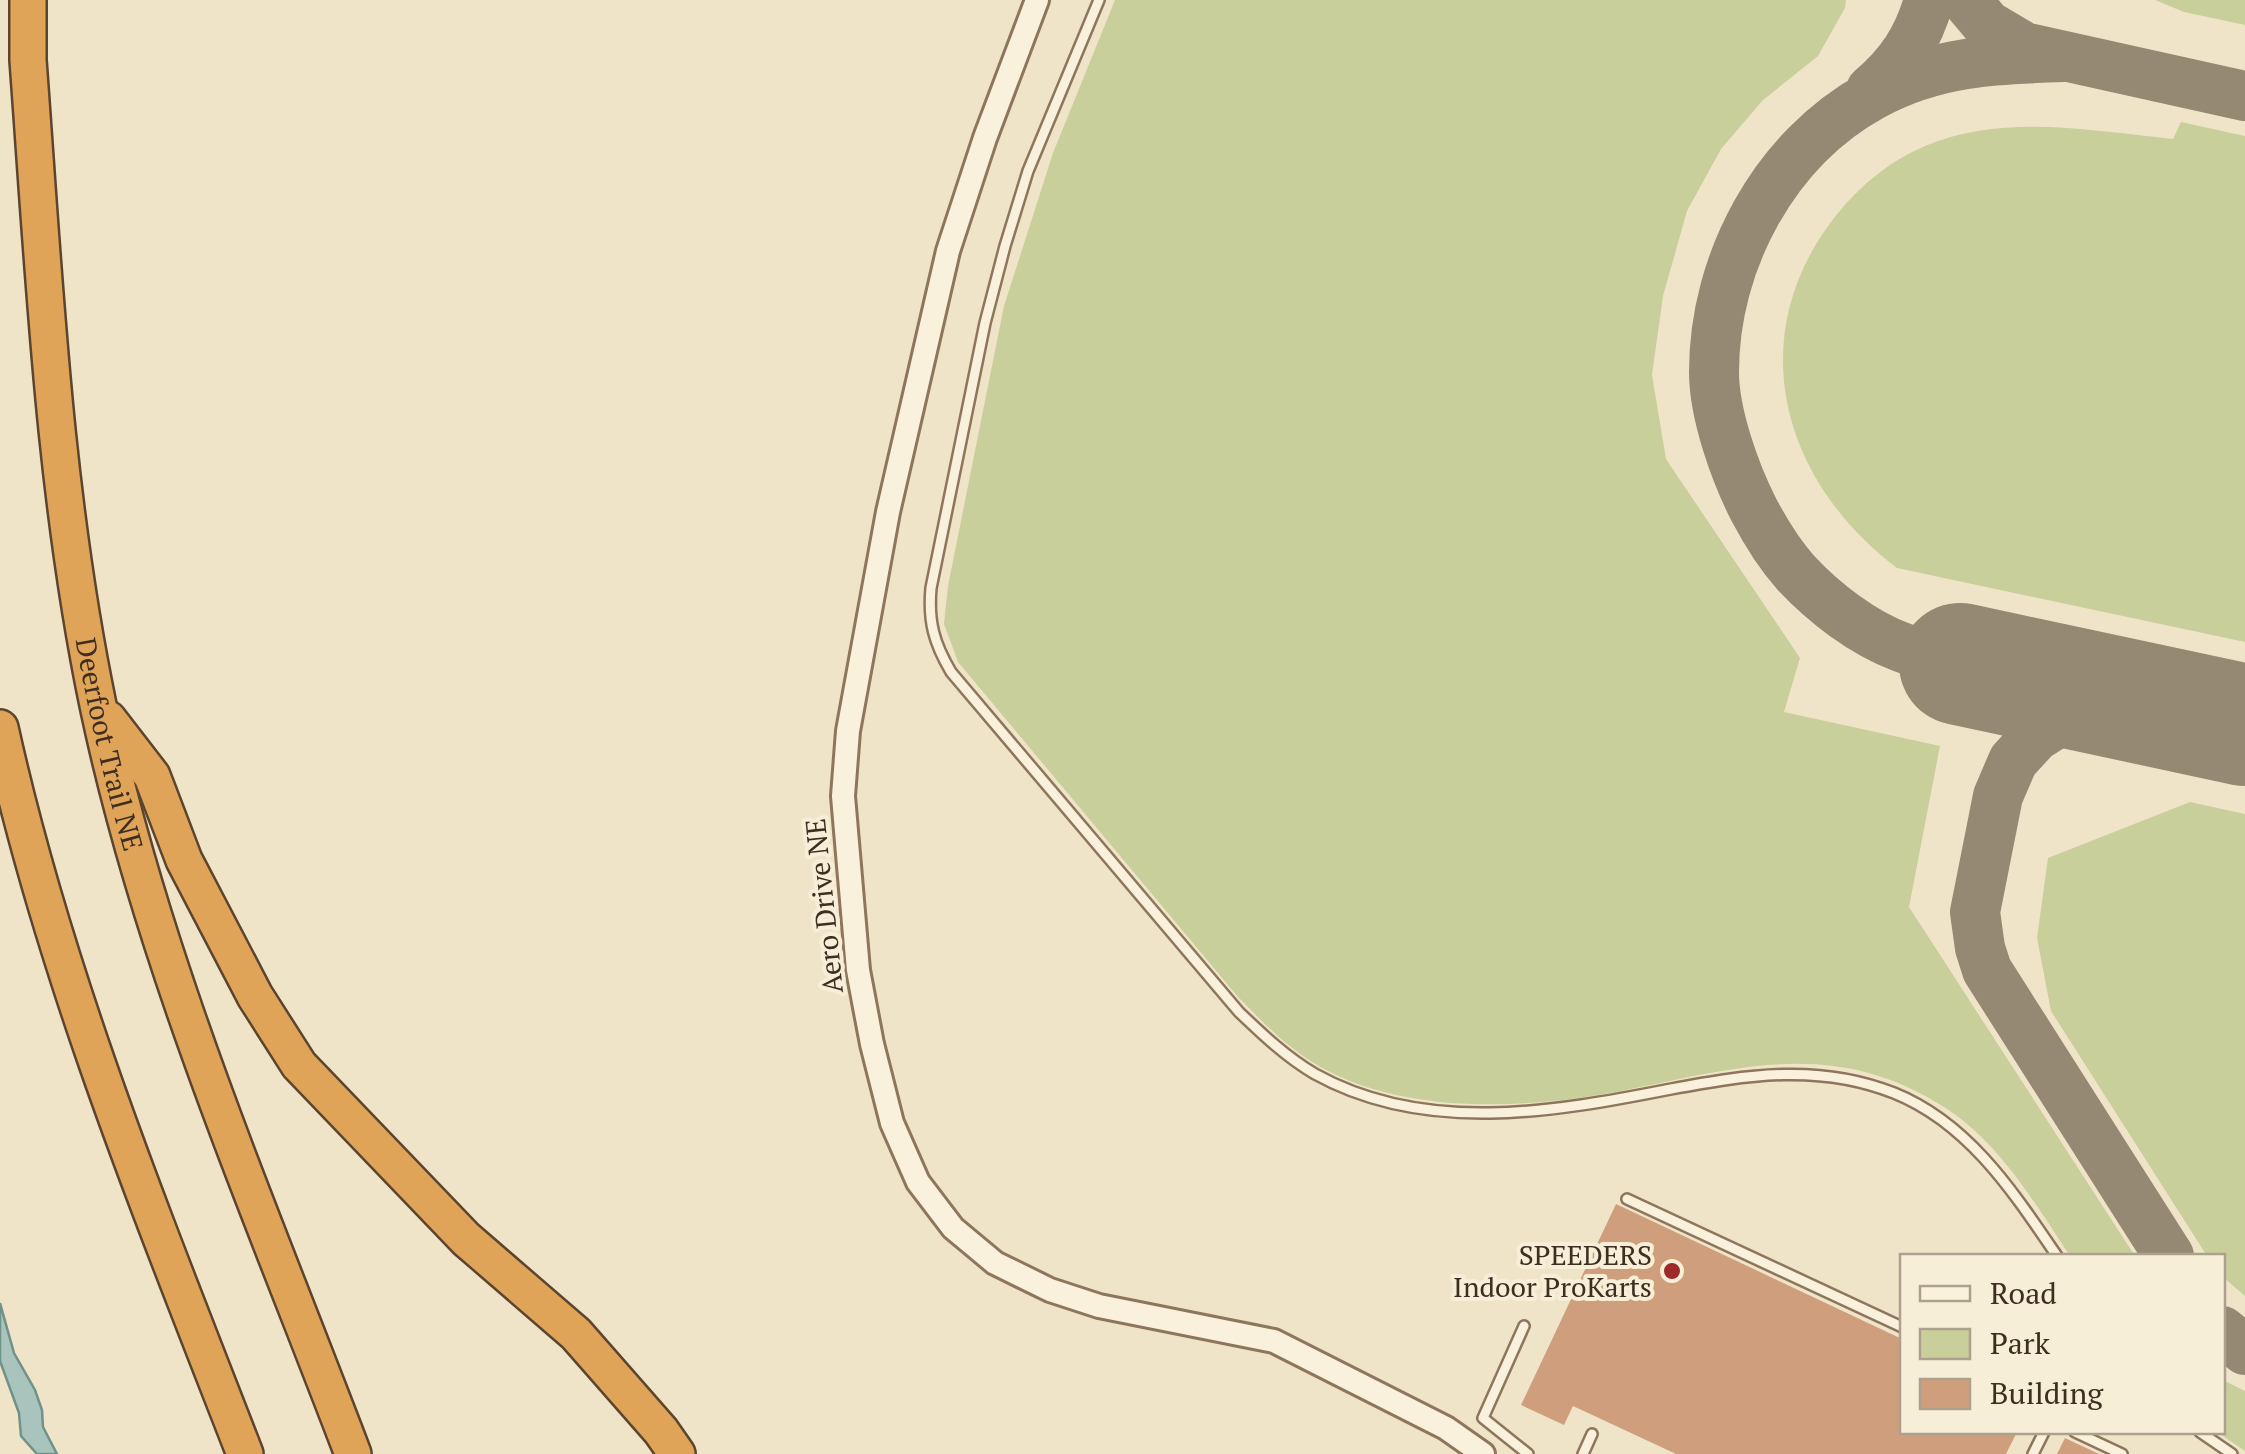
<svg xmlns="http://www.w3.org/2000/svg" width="2245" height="1454" font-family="'PT Serif',serif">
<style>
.green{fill:#c9cf9b}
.water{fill:#a9c4bc;stroke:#6f938a;stroke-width:2.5}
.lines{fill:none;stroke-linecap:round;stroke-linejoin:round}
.taxiway{stroke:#968974;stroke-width:50}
.runway{stroke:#968974;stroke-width:122}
.building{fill:#cf9f7d}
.service-casing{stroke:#8d765c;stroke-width:14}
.tertiary-casing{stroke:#8d765c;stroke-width:28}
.motorway-casing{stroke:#5b4430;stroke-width:40}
.service{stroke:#faf1dc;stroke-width:9}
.tertiary{stroke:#faf1dc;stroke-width:22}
.motorway{stroke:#e0a458;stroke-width:35}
.poi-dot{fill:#9e2a2b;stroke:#f7eed8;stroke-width:4}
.labels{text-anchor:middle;stroke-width:8;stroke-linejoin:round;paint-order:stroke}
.street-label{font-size:28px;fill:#3d2e20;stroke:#f7eed8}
.poi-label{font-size:28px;fill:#3d2e20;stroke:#f7eed8;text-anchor:end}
</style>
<rect width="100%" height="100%" fill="#f0e4c8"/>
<!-- green -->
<path class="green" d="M1115,0H1846L1845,8L1818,56L1763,100L1721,149L1687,211L1663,296L1652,375L1666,459L1800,658L1784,712L1940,746L1909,907L2135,1256H2070C2034,1202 2000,1143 1944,1107C1823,1030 1719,1075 1592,1096C1502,1110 1391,1111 1312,1062C1283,1044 1261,1020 1238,997L958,662L944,624L948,586L1004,306L1053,153Z
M2155,0H2245V25L2184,12Z
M2181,122L2245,136V642L1897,568C1784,483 1742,341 1831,222C1856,189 1887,162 1925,146C2004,113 2091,131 2173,139Z
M2190,802L2245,814V1296L2223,1277L2222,1256H2207L2051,1011L2037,938L2048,858Z
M2223,1380L2245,1391V1451L2217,1432H2222Z"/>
<!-- water -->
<path class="water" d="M0,1303L14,1353L35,1390L42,1410L43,1427L57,1454H37L21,1436L19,1413L0,1361Z"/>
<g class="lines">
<!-- taxiway -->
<path class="taxiway" d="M1966,0L1987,25L2024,47L2245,96
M1871,90C1901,64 1918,39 1929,0
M1960,664C1940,659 1920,654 1901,647C1863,633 1824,603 1796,573C1780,555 1765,531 1754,510C1735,473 1714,414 1714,372C1714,262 1774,149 1873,95C1935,61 1996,59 2064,57
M2156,706L2068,716L2035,737L2013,761L1998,796L1975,912L1980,948L1987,970L2169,1256
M2222,1331L2245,1350"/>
<!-- runway -->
<path class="runway" d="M1960,664L2245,725"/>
</g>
<!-- building -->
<path class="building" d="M1616,1204L1902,1339V1432H2017L2006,1454H1676L1573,1406L1564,1425L1521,1405Z
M2065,1438L2099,1454H2057Z"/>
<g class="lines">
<!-- service casing -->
<g class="service-casing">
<path id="service" d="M1099,0L1028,171L1005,246L985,323L931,588C928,622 934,643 951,672L1239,1012C1262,1034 1286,1057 1315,1074C1425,1135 1554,1112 1671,1089C1747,1075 1819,1063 1894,1093C1969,1123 2014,1193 2057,1256
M1627,1199L1902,1327
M1524,1326L1483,1418L1528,1454
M2075,1432L2122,1454
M2200,1432L2232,1454
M1583,1454L1592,1434
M2033,1454L2044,1432"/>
</g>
<!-- tertiary casing -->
<g class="tertiary-casing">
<path id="tertiary" d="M1037,0L985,138L948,251L888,512L848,731L843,796L858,970L872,1044L892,1123L918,1182L953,1228L995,1263L1050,1290L1099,1306L1274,1341L1446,1428L1483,1454"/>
</g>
<!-- motorway casing -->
<g class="motorway-casing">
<g id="motorway">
<path id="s1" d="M28,0V60C44,275 54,493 98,705C152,962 260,1209 353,1454"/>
<path d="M108,719L152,776L184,860L255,996L299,1065L466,1239L576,1334L661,1431L677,1454"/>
<path d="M0,728C55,978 153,1217 245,1454"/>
</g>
</g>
<!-- service -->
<use href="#service" class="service"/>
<!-- tertiary -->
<use href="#tertiary" class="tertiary"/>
<!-- motorway -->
<use href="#motorway" class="motorway"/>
</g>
<!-- markers -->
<circle class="poi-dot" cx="1672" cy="1271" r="10"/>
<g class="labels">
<!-- street labels -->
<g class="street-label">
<text dy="10" stroke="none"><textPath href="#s1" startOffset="750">Deerfoot Trail NE</textPath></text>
<text transform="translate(824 906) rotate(-96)" y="10">Aero Drive NE</text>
</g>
<!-- poi labels -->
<g class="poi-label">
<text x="1652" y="1265">SPEEDERS<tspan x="1652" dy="32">Indoor ProKarts</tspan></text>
</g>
</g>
<!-- legend -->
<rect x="1900" y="1254" width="325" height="180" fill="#f7eed8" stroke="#ada18e" stroke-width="2.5"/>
<rect x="1920" y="1286" width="50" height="15" fill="#faf1dc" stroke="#ada18e" stroke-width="2.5"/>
<text x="1990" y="1304" font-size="30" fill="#3d2e20">Road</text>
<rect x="1920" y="1329" width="50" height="30" fill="#c9cf9b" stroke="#ada18e" stroke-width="2.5"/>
<text x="1990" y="1354" font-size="30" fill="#3d2e20">Park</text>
<rect x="1920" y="1379" width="50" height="30" fill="#cf9f7d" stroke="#ada18e" stroke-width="2.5"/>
<text x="1990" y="1404" font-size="30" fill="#3d2e20">Building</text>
</svg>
